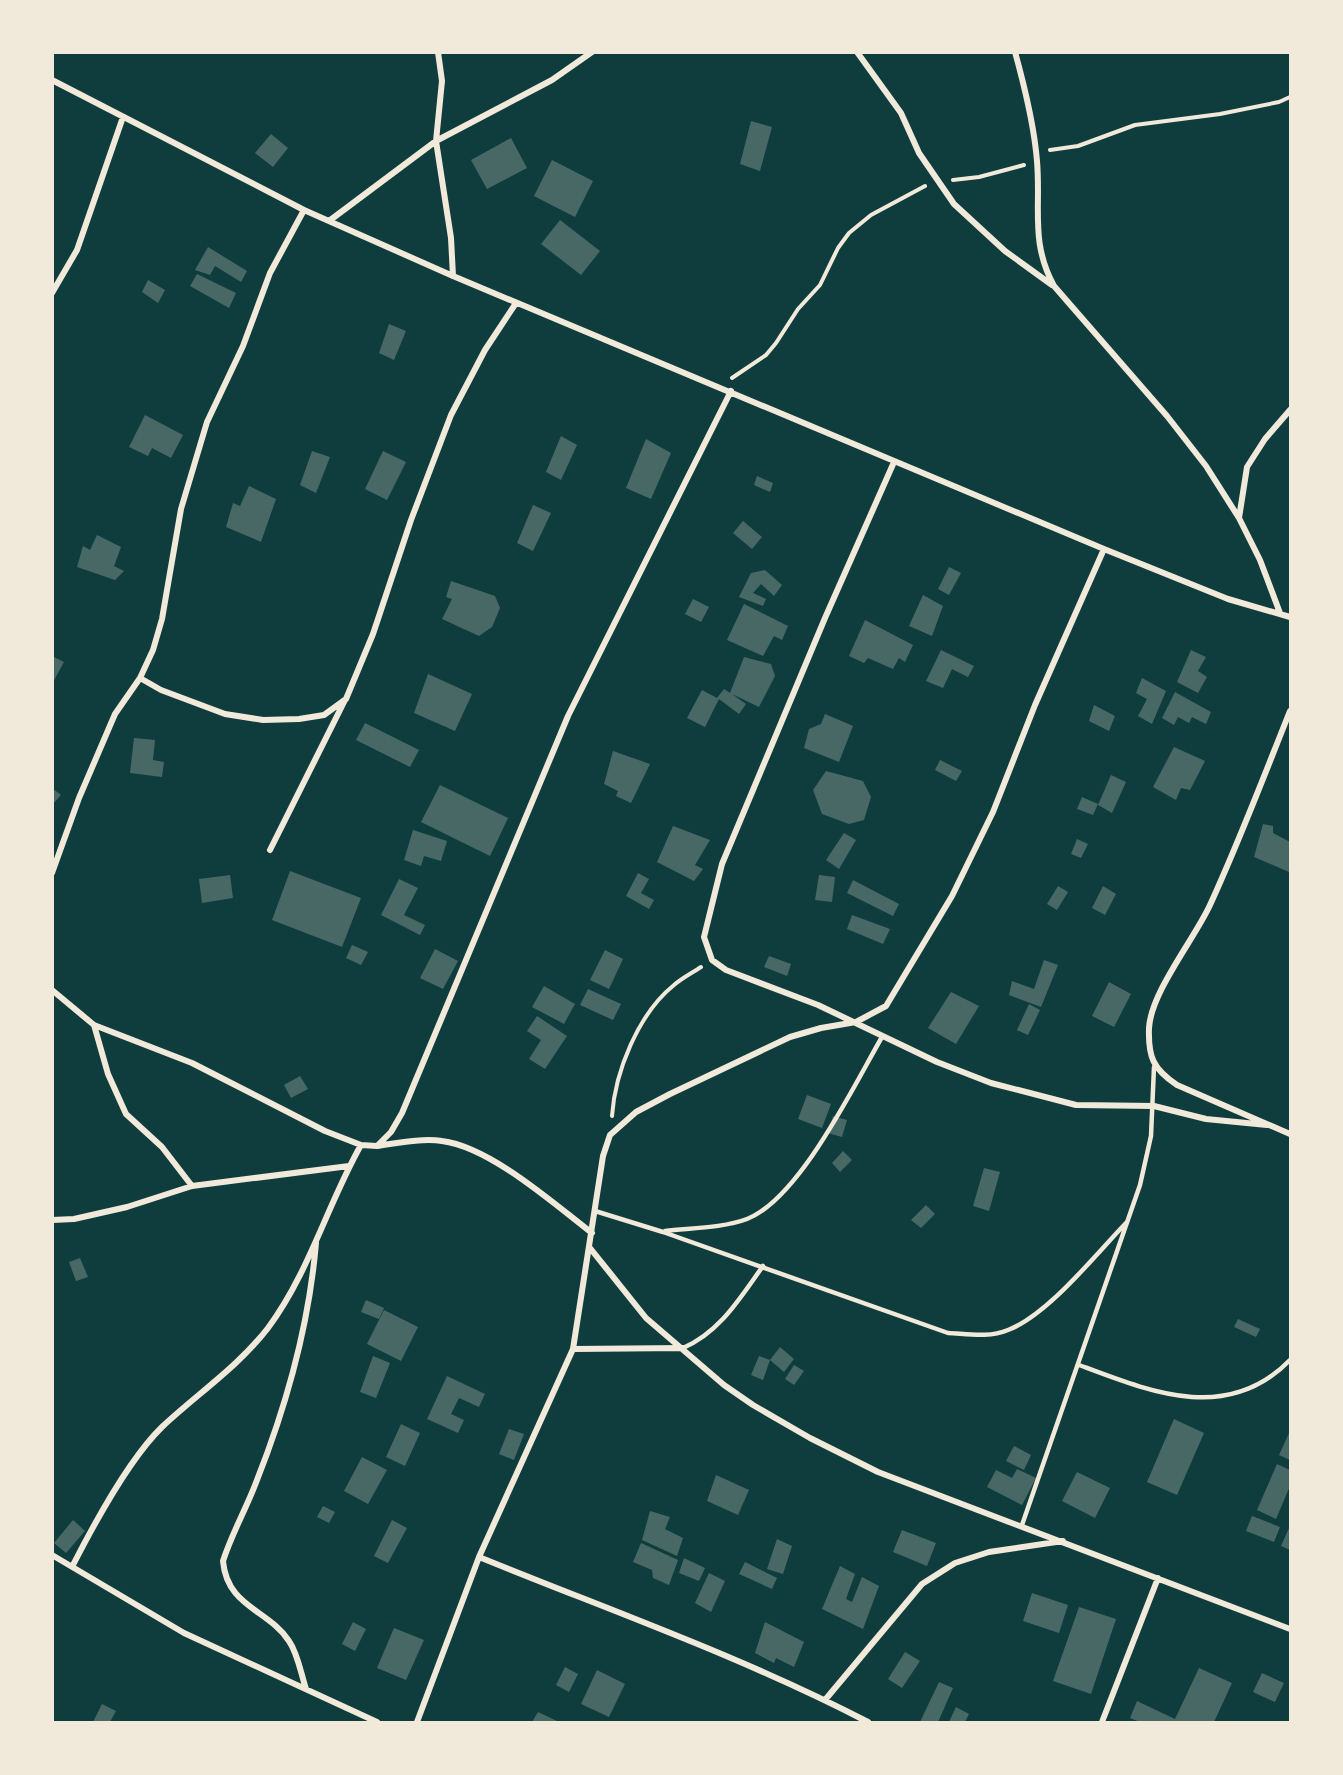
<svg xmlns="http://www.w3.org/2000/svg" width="1343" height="1775" font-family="'Work Sans',sans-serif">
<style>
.building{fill:#486865}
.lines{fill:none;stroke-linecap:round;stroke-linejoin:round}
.path{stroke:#f1e9da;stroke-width:4}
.service{stroke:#f1e9da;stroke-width:4.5}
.minor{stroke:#f1e9da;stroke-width:6}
</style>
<rect width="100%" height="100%" fill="#0f3d3e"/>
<!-- building -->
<path class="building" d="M751,121L772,127L760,171L740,164Z
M271,134L288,148L273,167L255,153Z
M511,138L527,168L487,189L471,160Z
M552,160L593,181L575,217L534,196Z
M560,220L600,251L581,275L541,244Z
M208,247L247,271L241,282L215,266L210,275L195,270Z
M197,274L236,293L229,308L190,286Z
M148,280L165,290L158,303L142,292Z
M389,324L406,331L394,360L379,353Z
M145,415L183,435L171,458L152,448L148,456L129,447Z
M561,436L577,445L561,480L546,472Z
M646,439L671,453L651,499L626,488Z
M312,451L330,457L316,493L300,485Z
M383,451L406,462L387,500L365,489Z
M757,476L773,483L770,492L754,485Z
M249,486L276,499L261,542L226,527L233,503L240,506Z
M533,505L551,513L533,551L517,543Z
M743,521L762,537L752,549L733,533Z
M97,535L121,547L114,566L124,571L115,580L77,567L83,546L90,550Z
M949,567L961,573L949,595L938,589Z
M765,570L782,585L774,596L761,584L753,593L766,599L763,606L739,597L751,573Z
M451,581L495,596L500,608L492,627L479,636L442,619L452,599L446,597Z
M923,595L943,606L932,636L909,626Z
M693,599L709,607L701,622L685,614Z
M744,604L788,626L782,640L774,636L763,656L727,640Z
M865,620L913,645L905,662L899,658L893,669L868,658L864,663L849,656Z
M941,650L974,666L968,677L952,669L943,688L926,681Z
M1191,650L1206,657L1198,671L1207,677L1198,693L1177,682Z
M52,656L64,662L52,684Z
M744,657L771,664L775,676L759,707L732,694L746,704L739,714L719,699L705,727L687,718L702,690L717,698L724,689L730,693Z
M428,674L472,694L455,731L414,713Z
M1142,678L1166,691L1152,724L1138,716L1147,699L1136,693Z
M1175,692L1211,712L1206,724L1192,717L1189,723L1178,717L1174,725L1162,718Z
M1094,705L1115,716L1109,731L1089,721Z
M825,714L853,726L839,762L804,748L809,729L821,724Z
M365,723L419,750L410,767L356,740Z
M134,738L155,740L153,760L164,762L162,777L130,773Z
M1174,747L1205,761L1190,790L1181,788L1176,800L1153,787Z
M613,751L650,764L631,803L616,796L618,791L604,784Z
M940,760L962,771L956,781L935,770Z
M826,771L863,781L871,797L864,820L849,824L822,814L813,790Z
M1111,775L1126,782L1112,813L1098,805Z
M440,785L508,818L490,856L421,822Z
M52,788L61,795L52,805Z
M1082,797L1098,804L1093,815L1077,809Z
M1263,824L1273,826V833L1290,842L1289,872L1254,857Z
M673,826L710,840L695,865L703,869L694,881L657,862Z
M413,830L447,841L441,861L424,856L421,866L404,860Z
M844,833L856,840L839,869L826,860Z
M1077,839L1088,844L1081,858L1071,854Z
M290,871L361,898L342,947L272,920Z
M638,873L649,879L641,893L654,900L649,909L626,896Z
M230,875L233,898L202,903L199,879Z
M819,875L835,877L832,902L815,900Z
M399,879L418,888L404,915L425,925L420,935L381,915Z
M853,880L899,904L893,916L847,893Z
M1058,886L1068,892L1057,910L1047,904Z
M1103,886L1116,894L1105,915L1092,908Z
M852,915L890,929L883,944L847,929Z
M352,945L368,952L361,965L346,958Z
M435,949L458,961L443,989L420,978Z
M605,950L623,959L609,989L590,980Z
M769,956L791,964L787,976L764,967Z
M1044,960L1058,965L1041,1007L1009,995L1012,981L1034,989Z
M1109,982L1131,994L1114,1027L1092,1016Z
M544,986L575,1004L564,1024L532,1007Z
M588,989L621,1004L613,1020L580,1005Z
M951,992L979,1006L956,1044L928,1028Z
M1029,1004L1040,1010L1028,1035L1017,1030Z
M537,1016L567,1036L545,1069L529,1059L541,1040L527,1031Z
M300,1076L308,1089L291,1098L284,1085Z
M807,1095L831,1104L822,1128L798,1119Z
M833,1116L847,1120L842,1137L828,1133Z
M843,1151L852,1160L840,1172L832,1163Z
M984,1168L1000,1172L989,1211L973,1206Z
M926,1205L935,1214L921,1228L911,1220Z
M80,1258L88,1277L76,1281L69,1262Z
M366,1300L384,1308L379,1319L361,1312Z
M384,1310L418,1327L401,1361L367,1344Z
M1238,1319L1260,1329L1256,1337L1234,1327Z
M780,1347L794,1359L784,1372L770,1360Z
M373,1356L390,1363L376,1398L360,1392Z
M759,1356L770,1360L763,1380L751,1375Z
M794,1365L804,1371L794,1385L785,1379Z
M447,1376L485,1394L479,1407L459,1398L451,1414L464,1420L458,1433L427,1419Z
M1174,1419L1204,1433L1177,1495L1147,1482Z
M401,1424L420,1433L405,1466L386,1457Z
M509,1429L524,1434L514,1460L499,1454Z
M1290,1431V1460L1279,1455Z
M1014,1446L1031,1455L1024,1470L1006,1461Z
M362,1457L387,1470L368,1504L344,1491Z
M1277,1464L1290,1470V1486L1276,1519L1257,1510Z
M1017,1469L1036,1478L1022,1505L987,1487L996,1470L1012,1478Z
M1077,1472L1110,1488L1095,1518L1062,1501Z
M716,1475L749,1490L738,1515L707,1501Z
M323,1506L335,1512L329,1523L317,1517Z
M650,1511L670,1517L665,1529L683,1538L677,1556L642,1540Z
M1252,1516L1280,1527L1274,1542L1246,1531Z
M73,1520L85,1531L66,1553L54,1543Z
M392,1520L407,1528L388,1563L374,1556Z
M1289,1528L1290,1529V1550L1281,1546Z
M902,1530L936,1543L927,1566L893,1552Z
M777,1539L792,1546L783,1574L767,1569Z
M641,1543L678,1560L669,1585L653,1578L652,1570L633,1562Z
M684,1558L705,1568L699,1581L679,1573Z
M745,1562L777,1578L772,1589L739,1574Z
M840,1566L855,1574L846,1599L852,1602L862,1577L879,1586L863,1629L822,1609Z
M709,1573L725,1581L711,1612L695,1603Z
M1032,1593L1068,1605L1059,1633L1023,1621Z
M1079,1607L1116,1619L1091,1694L1053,1681Z
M353,1622L366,1629L355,1651L342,1644Z
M765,1622L804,1642L794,1667L776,1658L774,1663L755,1653Z
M394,1628L424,1640L406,1680L377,1668Z
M905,1652L920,1661L902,1688L888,1679Z
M565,1667L578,1674L569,1692L556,1685Z
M1199,1668L1232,1683L1214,1722H1140L1130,1718L1137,1701L1175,1719Z
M597,1670L625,1684L609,1717L581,1704Z
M1262,1673L1284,1683L1275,1702L1253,1692Z
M939,1682L953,1688L938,1722H920Z
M102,1704L116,1711L110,1722H93Z
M956,1707L969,1714L965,1722H949Z
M538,1712L559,1722H532Z"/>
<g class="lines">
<!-- path -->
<path class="path" d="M1050,150L1078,146L1135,125L1220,114L1279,102L1290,97
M953,180L979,177L1024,165
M732,378L766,355L776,343L798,309L820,285L838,248L849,233L871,215L925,186
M612,1116C615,1072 638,1014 674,985C682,978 692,973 701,967"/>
<!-- service -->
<path class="service" d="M595,1211L663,1232L948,1333C968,1334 989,1338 1008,1330C1048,1315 1096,1254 1127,1222
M665,1231C691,1228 723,1228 747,1219C800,1198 854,1085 882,1037
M683,1348C720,1332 740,1298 763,1266
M1079,1365C1151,1392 1228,1424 1290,1360
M1022,1525L1140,1185L1151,1136L1154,1067"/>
<!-- minor -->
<path class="minor" d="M438,52L442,81L436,141L451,238L453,276
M857,52L901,113L919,153L954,204L1005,251L1052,285
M1015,52C1025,88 1034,124 1037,161C1041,208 1030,242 1054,286L1167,416L1206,466L1239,518
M52,80L304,210L453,276L1104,549L1228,599L1290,617
M329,221L436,141L552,80L592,52
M52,293L77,250L123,117
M894,462L825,618L722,864L704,937L712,960L726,970L818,1005L937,1062L991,1083L1076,1105L1154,1106L1206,1119L1267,1125
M1280,613L1260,560L1239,518L1247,467L1265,439L1290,410
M140,678L161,690L225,714L263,720L299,719L324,715L346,699L373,634L411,520L451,415L485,350L516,303
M1290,711C1264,776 1239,842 1210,905C1195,938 1151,992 1149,1028C1148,1057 1153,1069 1177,1085L1290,1134
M270,850L345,700
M52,873L79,798L115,714L140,678L153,650L162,619L181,509L207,422L243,346L270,273L304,210
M52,990L94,1025L192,1063L325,1131L361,1145L377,1146L391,1132L402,1113L568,716L731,391
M94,1025L108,1074L126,1114L162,1147L192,1186
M377,1146C398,1143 422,1138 442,1141C490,1147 553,1203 592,1233
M52,1220L74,1219L127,1207L192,1186L349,1166
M590,1248L646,1318L724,1385L753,1405L810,1438L878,1472L1290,1629
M573,1349L683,1348
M52,1555L184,1633L377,1722
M479,1557C609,1610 743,1657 868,1722
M73,1565C94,1524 129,1459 162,1427C197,1394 238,1367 268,1328C309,1273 328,1203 361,1145
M306,1689C301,1674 298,1654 289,1641C268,1609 227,1607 223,1561C232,1533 247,1507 257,1480C287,1404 309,1325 316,1243
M825,1700L922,1584L955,1563L989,1552L1063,1541
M417,1722L479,1557L573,1349L603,1156L610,1135L636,1112L670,1094L790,1037L821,1028L856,1022L886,1006L952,896L993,812L1035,705L1104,549
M1102,1722L1158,1578"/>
</g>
<!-- border -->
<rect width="1343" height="1775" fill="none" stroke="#f1e9da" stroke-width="108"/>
</svg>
